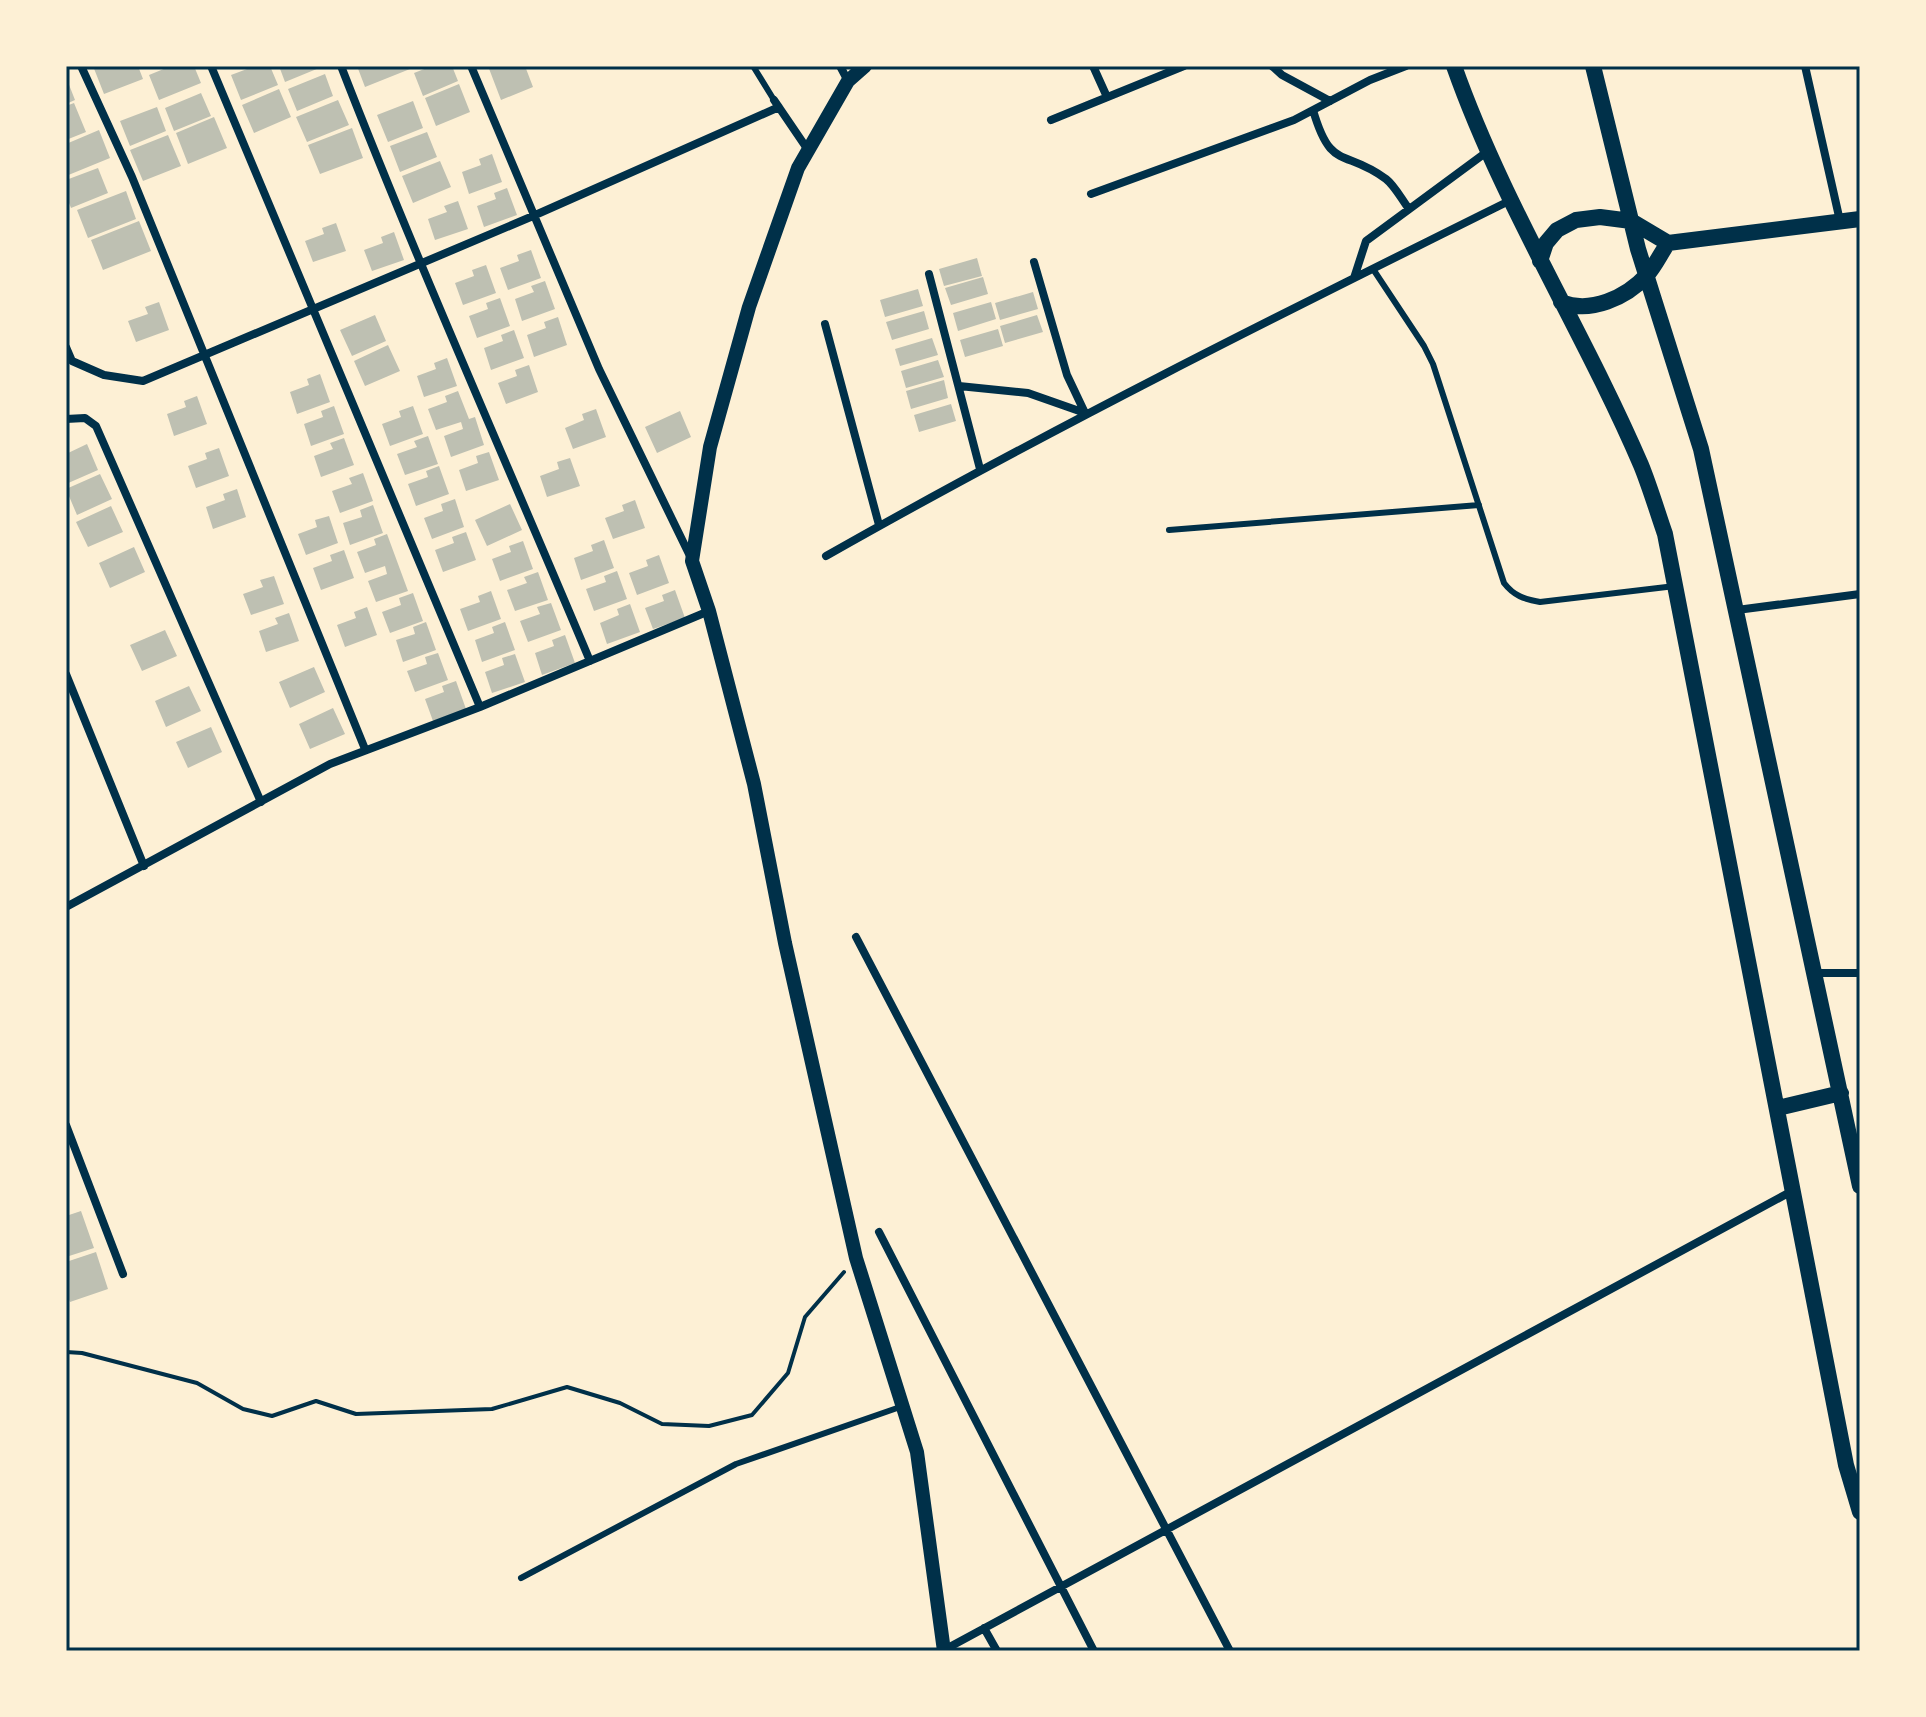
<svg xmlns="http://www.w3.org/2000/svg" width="1926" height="1717" font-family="'Archivo Narrow',sans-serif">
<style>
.building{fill:#bec0b2}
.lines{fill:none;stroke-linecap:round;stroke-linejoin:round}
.path{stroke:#003049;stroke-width:4}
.service{stroke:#003049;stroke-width:6}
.minor{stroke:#003049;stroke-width:8}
.tertiary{stroke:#003049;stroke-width:14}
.secondary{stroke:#003049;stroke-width:16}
.neatline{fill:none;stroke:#003049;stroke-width:3}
</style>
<rect width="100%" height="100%" fill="#fdf0d5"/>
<!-- building -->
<path class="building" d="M93 66H138L143 79 104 94Z
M171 66H194L201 83 159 100 149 75Z
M255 66H270L278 85 241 100 231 75Z
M279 66H324L285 82Z
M357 66H409L410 69 365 87Z
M432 66H452L458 81 423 96 414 73Z
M488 66H525L533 87 501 100Z
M325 74 333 96 297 111 288 89Z
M66 77 75 100 66 104Z
M459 84 470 112 436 126 425 98Z
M279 89 291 117 254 133 242 105Z
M201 93 211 116 174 131 165 108Z
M338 100 349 125 307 142 296 117Z
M413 101 423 128 388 142 377 115Z
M74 103 86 132 66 140V106Z
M157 107 166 131 130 146 120 121Z
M214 117 227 148 188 164 176 133Z
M352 128 363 158 320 174 308 145Z
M99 130 110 158 66 176V144Z
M427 132 437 157 400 172 390 146Z
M168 135 181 166 143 181 130 150Z
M492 154 502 182 469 194 462 172 481 165 479 159Z
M440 161 451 187 413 203 402 176Z
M98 168 108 193 71 208 66 195V180Z
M507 188 517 215 484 227 477 206 496 199 494 193Z
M126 191 136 219 88 238 77 210Z
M458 201 468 229 435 240 428 219 447 212 444 206Z
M139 221 151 251 103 270 91 240Z
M336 223 346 251 313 262 305 241 324 234 322 228Z
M394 232 404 260 372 271 364 250 383 243 381 237Z
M531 250 541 278 508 290 500 268 519 261 517 255Z
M977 258 982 276 944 286 939 269Z
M486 265 496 293 463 305 455 283 474 276 472 270Z
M983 277 988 294 951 305 945 288Z
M545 281 555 309 522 321 515 299 534 292 531 286Z
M918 289 923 306 885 317 880 300Z
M1033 292 1038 309 1000 320 995 303Z
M500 298 510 326 477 338 469 316 488 309 486 303Z
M159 302 169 330 136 342 128 321 148 314 145 307Z
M991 302 996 319 958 331 953 313Z
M924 311 929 329 892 340 886 322Z
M375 315 386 341 352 356 340 330Z
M1037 315 1043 332 1005 343 1000 326Z
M558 317 567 345 534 357 527 335 546 328 544 322Z
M998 329 1003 346 965 357 960 340Z
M514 330 524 358 491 370 484 348 503 341 501 335Z
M932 338 938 355 900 366 895 349Z
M388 345 400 371 365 386 354 361Z
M447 358 457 386 424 397 417 376 436 369 434 363Z
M938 360 944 377 906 388 901 371Z
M529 365 538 392 506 404 498 383 517 376 515 370Z
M320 374 330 402 297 414 290 392 309 385 307 379Z
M944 380 948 398 911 409 906 391Z
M458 391 469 419 475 417 484 445 451 457 444 436 463 429 461 422 436 430 428 409 447 402 445 396Z
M197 396 207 424 174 436 167 414 186 407 184 401Z
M951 404 956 421 919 432 914 415Z
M334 406 344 434 311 446 304 424 323 417 321 411Z
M413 406 423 434 390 446 382 424 401 417 399 411Z
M596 409 606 437 573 449 565 428 584 420 582 414Z
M680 411 691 437 657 453 645 427Z
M428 436 438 464 405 475 397 454 417 447 414 441Z
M344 438 354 465 321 477 314 456 333 449 330 443Z
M87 444 98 470 66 484V454Z
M219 448 229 476 196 488 188 466 207 459 205 453Z
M489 452 499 480 466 491 459 470 478 463 476 456Z
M570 458 580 486 547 497 540 476 559 469 557 462Z
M439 466 449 494 416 506 408 484 428 477 426 471Z
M363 473 373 501 340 513 332 491 352 484 349 478Z
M100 474 112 499 77 515 66 489Z
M237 489 246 517 213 529 206 507 225 500 223 494Z
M455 499 464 527 432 539 424 518 443 511 441 504Z
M635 500 645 528 613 539 605 518 624 511 622 505Z
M510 504 522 530 487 546 475 520Z
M373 505 383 533 350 545 343 523 362 517 360 510Z
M111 506 123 532 88 547 76 522Z
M329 516 338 543 306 555 298 534 317 527 315 520Z
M466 532 476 560 443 572 435 550 454 543 452 537Z
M387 534 408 591 376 602 368 581 387 574 385 566 365 573 357 552 376 545 374 539Z
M604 540 614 568 581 580 574 558 593 551 591 545Z
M523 541 533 569 500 581 492 559 511 552 509 546Z
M134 547 145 572 110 588 99 563Z
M344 550 354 578 321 590 313 568 332 561 330 555Z
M659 555 669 583 637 595 629 573 648 566 646 560Z
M617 571 627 599 594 611 586 589 606 582 604 576Z
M538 572 548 600 515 611 507 590 527 583 524 577Z
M274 576 284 604 251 615 243 594 263 587 260 580Z
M675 590 685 618 653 629 645 608 664 601 662 595Z
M491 591 501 619 468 631 460 609 480 602 478 596Z
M413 593 423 621 390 633 382 612 401 605 399 598Z
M551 603 561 630 528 642 520 621 540 614 537 607Z
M630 604 640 632 607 644 600 623 619 615 617 609Z
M367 607 377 635 345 647 337 625 356 618 354 612Z
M289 613 299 641 266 652 259 631 278 624 275 618Z
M426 622 436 650 403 662 396 640 415 634 413 627Z
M505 622 515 650 482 662 475 640 494 633 492 627Z
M165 630 177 656 142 671 130 645Z
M565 635 575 663 542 675 535 653 554 646 552 640Z
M438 653 448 680 415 692 407 671 427 664 425 657Z
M515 654 525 682 492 693 485 672 504 665 502 658Z
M314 667 325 692 290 708 279 682Z
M456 681 466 709 433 721 425 699 444 692 442 686Z
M189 686 201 711 166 727 155 701Z
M333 708 345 734 310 749 299 724Z
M211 727 222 752 188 768 176 742Z
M81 1211 94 1248 66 1257V1216Z
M96 1252 108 1289 70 1302 66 1292V1262Z"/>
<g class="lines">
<!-- path -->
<path class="path" d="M66 1352 82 1353 197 1383 243 1409 272 1416 316 1401 356 1414 492 1409 567 1387 620 1403 662 1424 709 1426 752 1415 788 1373 805 1317 844 1272"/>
<!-- service -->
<path class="service" d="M753 66 774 100
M1373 269 1424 346 1433 364 1504 583C1514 596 1524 599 1540 602L1675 586
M1169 530 1479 505
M521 1578 736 1464 903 1406"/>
<!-- minor -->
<path class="minor" d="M81 66 132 177 365 749
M211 66 480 707
M341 66C419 267 507 463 590 661
M471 66 599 369 690 556
M840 66 848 81
M1093 66 1107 97
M1272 66 1282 75 1330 101
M1805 66 1840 221
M774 100 808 150
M1313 110C1331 172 1344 148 1386 179 1395 186 1402 200 1409 209
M1051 120 1184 66
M1091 194 1294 120 1370 80 1406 66
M1034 262 1067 375 1085 413
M929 274 980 469
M1354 278 1366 241 1488 151
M825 324 879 525
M66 347 72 361 104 375 143 381 533 216 779 107
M959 386 1028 393 1085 413
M66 419 85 418 96 426 261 802
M826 556C1050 429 1279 315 1509 201
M1737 610 1860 594
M66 674 144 866
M66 907 330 764 480 707 709 611
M856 937 1230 1651
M1815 973H1860
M66 1125 123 1274
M879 1232 1094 1651
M984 1628 997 1651
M944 1650 1794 1190"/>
<!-- tertiary -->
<path class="tertiary" d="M865 66 848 81 798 168 749 307 710 447 692 561 709 611 754 784 785 943 856 1258 917 1452 944 1651"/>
<!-- secondary -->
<path class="secondary" d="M1454 66C1503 205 1583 330 1641 465 1650 487 1657 511 1665 534L1846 1465 1860 1512
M1593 66 1638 249 1701 449 1860 1186
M1540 261 1546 243 1557 230 1576 220 1600 217 1631 221 1668 243 1860 219
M1561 302C1590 314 1626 298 1647 275 1655 266 1661 253 1668 243
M1778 1108 1841 1093"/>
</g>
<!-- border -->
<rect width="1926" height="1717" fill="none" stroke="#fdf0d5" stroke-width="136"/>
<rect x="68" y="68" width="1790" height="1581" class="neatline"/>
</svg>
